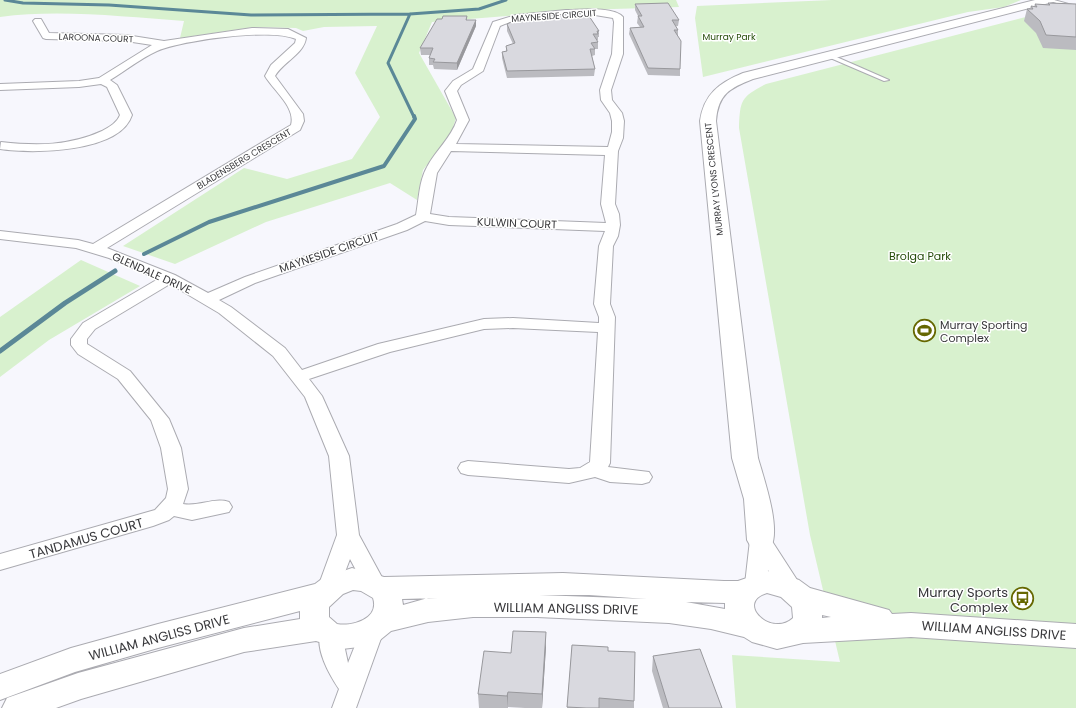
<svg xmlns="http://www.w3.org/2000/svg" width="1076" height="708" font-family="Poppins,sans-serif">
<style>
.green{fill:#d8f1ce}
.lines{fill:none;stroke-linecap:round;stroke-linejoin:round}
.stream-far2{stroke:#5b8897;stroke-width:3}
.stream-far1{stroke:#5b8897;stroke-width:4}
.stream{stroke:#5b8897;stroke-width:5}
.lane-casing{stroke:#ababb1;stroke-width:2}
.street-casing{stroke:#ababb1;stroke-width:2}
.secondary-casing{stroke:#ababb1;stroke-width:2}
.lane{fill:#fff;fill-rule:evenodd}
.street{fill:#fff;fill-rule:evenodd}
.secondary{fill:#fff;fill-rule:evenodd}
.wall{fill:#bbbbc0}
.shaded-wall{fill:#98989c}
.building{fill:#d9d9df;stroke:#98989c}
.labels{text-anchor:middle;stroke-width:3;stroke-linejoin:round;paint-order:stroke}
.far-street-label{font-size:9px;fill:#38383b;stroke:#fff}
.far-park-label{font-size:9px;fill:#244b08;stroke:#fff}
.street-label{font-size:11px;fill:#38383b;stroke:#fff}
.park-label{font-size:11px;fill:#244b08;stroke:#fff}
.poi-label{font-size:11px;fill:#38383b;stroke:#fff;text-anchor:start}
.near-street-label{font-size:13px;fill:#38383b;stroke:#fff}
.near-poi-label{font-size:13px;fill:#38383b;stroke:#fff;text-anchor:end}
</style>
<rect width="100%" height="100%" fill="#f7f7fd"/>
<!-- green -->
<path class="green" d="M0 0H676L679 7 581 10 432 22 419 53 456 118 451 134 423 170 417 200 390 183 266 222 175 264 123 246 244 168 287 179 352 159 380 117 355 73 377 26 324 27 303 31 296 28 254 27 180 38 184 21C124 17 60 9 0 17Z
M832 0H1021L1004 7 968 12 703 77 695 18 697 6Z
M1076 4V708H736L732 655 840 662 810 535 739 128C740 100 741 97 766 84Z
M81 260 140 286 49 340 0 377V317Z"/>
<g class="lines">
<!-- stream-far2 -->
<path class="stream-far2" d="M5 0 23 3 109 5 251 15 410 14 479 9 506 0
M410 14 388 63 414 117"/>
<!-- stream-far1 -->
<path class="stream-far1" d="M144 254 209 222 384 166 415 119 414 116"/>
<!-- stream -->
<path class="stream" d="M0 351 65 303 115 271"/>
<defs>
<path id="lane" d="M1047 0H1054L1076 6V9Z
M828 55H832L889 80 884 81 828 57Z"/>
<path id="street" d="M566 10C580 10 613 6 623 17V54L611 90 612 100 622 113 624 121 623 138 618 151 615 204 619 214 620 225 618 236 613 246 610 304 615 317 610 463 608 467 649 472 652 477 649 482 642 484 610 482 595 477 569 483 468 475 461 473 458 468 461 463 468 461 569 469 580 468 590 462 598 332 513 328 484 329 390 352 309 379 322 396 349 456 359 535 385 583 382 589 374 591 366 589 350 559 337 593 329 596 321 593 318 587 337 535 329 456 305 397 273 356 219 313 170 284 95 329 87 339V344L130 371 169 419 181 448 188 489 183 504C199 507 214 497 229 502L232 507 229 512 192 520 174 516 169 520 153 526 0 570V554L155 510 166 498 168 489 161 448 151 420 118 379 78 354 71 345V339L83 323 158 279 109 258 76 248 0 239V231L78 240 93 244 291 125C296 107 273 90 265 76L271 65 295 43 296 39C272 28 182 40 157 51 141 58 125 71 110 80L117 85 132 115C120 153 32 154 0 149L1 142C37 146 69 146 102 131 109 127 117 123 120 115L107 87 101 84 79 87 0 90V84L79 81 99 78 152 45 126 41 46 39 43 38 33 21 35 19H41L49 33 126 35 164 41 252 28 288 29 306 38C304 54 283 62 275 76L303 114 304 121 300 130 107 248 175 275 208 293 245 277 397 224 416 215C419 199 419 181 427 167 436 150 451 138 457 120L445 91 453 81 473 69 493 22 516 15ZM595 15 613 18 614 22 612 54 600 90 601 100 610 113 612 121V132L608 147 456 144 469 120 457 91 461 85 483 71 500 26C526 14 567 15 595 15ZM451 151 605 155 601 204 606 223 449 217 430 214 437 173ZM425 221 449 225 605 231 599 246 594 304 599 317V323L513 318 484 319 378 344 302 370 285 348 231 307 219 300 255 283 407 230Z
M761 532 768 535 799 583 802 589 799 595 791 598 783 595 768 570 767 584 764 590 756 592 748 590 745 584 750 540 754 535Z
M372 621 380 623 384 630 356 708H332L339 689C329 674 313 646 322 628L330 626 338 628 342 635 348 663 364 623Z"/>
<path id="secondary" d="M1035 0H1055L1053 2 753 79C730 88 718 94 716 121L758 458C764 479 781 528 771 547L761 550 751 547 747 540 744 499 732 458 700 121C704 94 719 83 743 73Z
M352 568 384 577 563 573 724 581H738L767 571 774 572 799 580 810 588 889 610 892 614 911 613 1076 624V648L911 637 803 643 777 649 752 642 744 637 711 629 669 623 537 617H473L428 622 391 631 380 640 359 647 342 649 316 641 244 652 81 699 56 708H2L7 698 78 673 244 628 300 619V611L158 648 75 672 0 700V674L71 648 158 624 315 584 323 578ZM353 590 361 591 373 598C380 619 352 627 337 624L329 617V607L343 594ZM767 593 781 597 792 607 793 618C772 638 734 603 767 593ZM539 595H589L647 599ZM428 598 403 605 402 599 438 598ZM686 602 725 603V609ZM822 615 831 617 822 618Z"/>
</defs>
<!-- lane casing -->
<use href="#lane" class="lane-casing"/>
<!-- street casing -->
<use href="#street" class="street-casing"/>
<!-- secondary casing -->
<use href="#secondary" class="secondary-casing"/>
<!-- lane -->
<use href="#lane" class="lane"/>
<!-- street -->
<use href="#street" class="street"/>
<!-- secondary -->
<use href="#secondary" class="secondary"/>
</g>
<!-- wall -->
<path class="wall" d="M1048 3 1076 4V50L1043 48 1036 33 1024 21 1027 9H1030L1031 6 1034 7 1035 4 1048 5Z
M635 4 679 20 678 26H676L678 30V36L680 69V76L648 75 629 34 630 28 640 27 637 23 638 16 635 10Z
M467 16V20H476V26L457 70 434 69 433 65H429V58L430 55H421L420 48 442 19Z
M507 24 599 31V37H598V40H597L598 42V49H595V55L592 56 595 69 594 76 507 78 502 58V52L506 51V46L513 44 507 31Z
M572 645 608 651 634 701V708H567Z
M546 647 542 708H525L508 707V708H479L478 694Z
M653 656 722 708H663L652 671Z"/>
<!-- shaded-wall -->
<path class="shaded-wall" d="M476 20V26L457 70V63Z
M546 632V647L542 708V694Z
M508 692V708L507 696Z"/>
<!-- building -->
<path class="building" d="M668 3 679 20H672L678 30H674L681 41 680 69 648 68 630 28 644 27 638 16H642L635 4Z
M1048 3 1076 4V37L1046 35 1040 21 1027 9H1033L1031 6 1037 7 1035 4 1050 5Z
M587 13 599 31H597L598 34H593L598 42 591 43 595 49H590L595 69 507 71 502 52 507 51 506 46 515 43 507 24 522 17Z
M443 16H467L466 20H476L457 63 433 62 435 59 429 58 433 48H420L437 19H442Z
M513 631 546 632 542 694 508 692 507 696 478 694 484 651 511 653Z
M572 645 608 647V651L635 652 634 701 599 698V708H586L567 707Z
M700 649 722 708H669L653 656Z"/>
<!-- icons -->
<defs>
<symbol id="stadium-ring" viewBox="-11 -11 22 22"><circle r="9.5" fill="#fff" stroke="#666701" stroke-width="1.5"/><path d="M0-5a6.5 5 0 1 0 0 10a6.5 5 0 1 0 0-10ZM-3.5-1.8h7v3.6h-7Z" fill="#666701"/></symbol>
<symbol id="bus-ring" viewBox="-11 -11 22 22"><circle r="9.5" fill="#fff" stroke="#666701" stroke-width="1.5"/><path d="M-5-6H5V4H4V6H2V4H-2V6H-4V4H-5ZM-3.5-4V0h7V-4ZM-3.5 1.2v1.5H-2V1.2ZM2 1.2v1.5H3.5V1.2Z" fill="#666701"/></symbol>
</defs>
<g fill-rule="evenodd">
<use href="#stadium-ring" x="912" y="318" width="25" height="25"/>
<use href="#bus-ring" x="1010" y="586" width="25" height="25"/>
</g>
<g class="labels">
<!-- far-street labels -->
<g class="far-street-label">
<text transform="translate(554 16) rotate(-4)" y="3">MAYNESIDE CIRCUIT</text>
<text transform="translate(96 38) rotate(2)" y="3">LAROONA COURT</text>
<text transform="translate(244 159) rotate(-31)" y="3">BLADENSBERG CRESCENT</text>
<text transform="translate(714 179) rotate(-96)" y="3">MURRAY LYONS CRESCENT</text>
</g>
<!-- far-park labels -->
<g class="far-park-label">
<text x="729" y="40">Murray Park</text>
</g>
<!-- street labels -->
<g class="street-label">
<text transform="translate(517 223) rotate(2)" y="4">KULWIN COURT</text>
<text transform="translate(329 252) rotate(-19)" y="4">MAYNESIDE CIRCUIT</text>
<text transform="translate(152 273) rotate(24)" y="4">GLENDALE DRIVE</text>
</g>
<!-- park labels -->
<g class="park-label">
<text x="920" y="260">Brolga Park</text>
</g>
<!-- poi labels -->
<g class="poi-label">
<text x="940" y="329">Murray Sporting<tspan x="940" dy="13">Complex</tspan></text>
</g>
<!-- near-street labels -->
<g class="near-street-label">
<text transform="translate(86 538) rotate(-16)" y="5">TANDAMUS COURT</text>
<text transform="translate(566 608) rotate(1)" y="5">WILLIAM ANGLISS DRIVE</text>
<text transform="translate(994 630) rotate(4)" y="5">WILLIAM ANGLISS DRIVE</text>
<text transform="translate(159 637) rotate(-15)" y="5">WILLIAM ANGLISS DRIVE</text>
</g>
<!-- near-poi labels -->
<g class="near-poi-label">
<text x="1008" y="597">Murray Sports<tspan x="1008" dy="15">Complex</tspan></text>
</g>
</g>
</svg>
